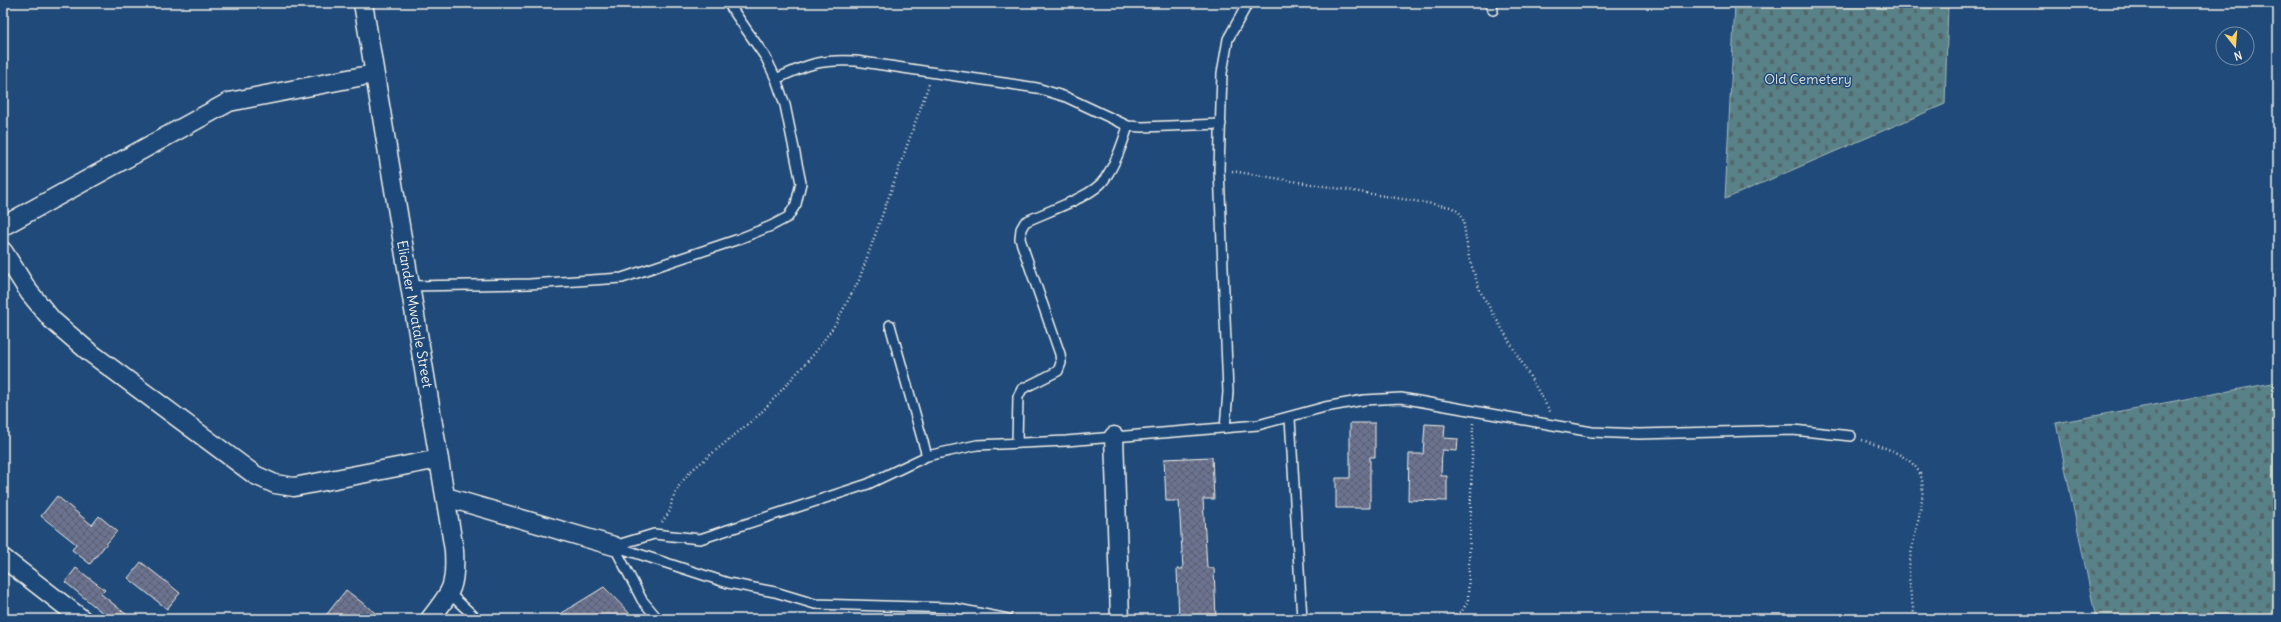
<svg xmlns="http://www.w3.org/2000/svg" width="2281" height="622" font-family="Delius,sans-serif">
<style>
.cemetery{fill:url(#cemetery-stones);stroke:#a6b9b8}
.building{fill:url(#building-cross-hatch);stroke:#f4f1e8}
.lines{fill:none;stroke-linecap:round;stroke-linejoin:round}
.lane-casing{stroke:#f4f1e8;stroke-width:12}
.street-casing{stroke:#f4f1e8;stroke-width:21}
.path{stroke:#f4f1e8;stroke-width:2.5;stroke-dasharray:1 3;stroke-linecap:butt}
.lane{stroke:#1f4a7a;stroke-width:9}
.street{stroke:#1f4a7a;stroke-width:18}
.labels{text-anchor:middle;stroke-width:3;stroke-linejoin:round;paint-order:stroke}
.park-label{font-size:14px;fill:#dde0da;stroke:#1f4a7a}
.street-label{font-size:14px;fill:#f4f1e8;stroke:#1f4a7a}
</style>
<defs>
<pattern id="cemetery-stones" width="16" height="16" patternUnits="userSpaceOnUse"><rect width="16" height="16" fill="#598188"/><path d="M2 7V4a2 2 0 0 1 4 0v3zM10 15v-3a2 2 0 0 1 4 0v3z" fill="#52676a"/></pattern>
<pattern id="building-cross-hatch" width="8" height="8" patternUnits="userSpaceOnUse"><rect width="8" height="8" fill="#6c7391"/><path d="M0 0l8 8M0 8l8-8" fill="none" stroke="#5a5e6c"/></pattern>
</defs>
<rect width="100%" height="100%" fill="#1f4a7a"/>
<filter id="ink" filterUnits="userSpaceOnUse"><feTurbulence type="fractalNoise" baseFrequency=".025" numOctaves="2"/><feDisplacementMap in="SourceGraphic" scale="8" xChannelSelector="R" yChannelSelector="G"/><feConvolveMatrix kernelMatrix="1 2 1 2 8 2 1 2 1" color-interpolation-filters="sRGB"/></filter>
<g filter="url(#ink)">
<!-- cemetery -->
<path class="cemetery" d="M1735 3H1948L1945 104 1725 199Z
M2278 382V619H2096L2056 423Z"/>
<!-- building -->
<path class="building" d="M1350 423H1375V457H1370V508H1336V478H1350Z
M1425 424 1445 425 1444 438 1458 439 1457 451 1442 450 1441 476H1447V501L1408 500 1409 454H1423Z
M1212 457 1214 499H1203L1207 568H1214L1216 619H1179L1177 569H1183L1179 501H1166L1164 459Z
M57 496 92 525 99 516 117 531 90 564 72 550 76 544 41 516Z
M141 562 180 593 167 609 128 578Z
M76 568 105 590 101 594 132 619H99L104 614 65 582Z
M604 587 635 619H552Z
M346 590 383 619H323Z"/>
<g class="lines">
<defs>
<path id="lane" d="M1491 3 1493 10
M776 79C808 64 821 59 856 61L1037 88 1066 97 1128 126 1142 127 1221 124
M410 286 530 284 622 278 736 240 771 226 788 217 796 204 801 183 785 105 776 79 766 58 728 3
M890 325 927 456
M1290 418 1302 619
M1225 428 1228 392 1219 169 1222 73 1228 39 1248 3
M1017 443 1018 397 1022 389 1058 371 1061 363 1060 354 1020 239 1021 229 1025 222C1045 212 1092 197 1104 180 1116 163 1122 145 1128 126
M614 546 654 534 700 539 868 484 927 456 977 445 1066 441 1258 425 1325 407 1364 400 1401 398 1592 432 1639 434 1793 430 1851 436
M614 546 728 583 775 592 815 604 953 608 1008 619
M614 546 642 600 658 619
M450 594 477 619"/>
<path id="street" d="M363 3 454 550C456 587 452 591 430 619
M3 226 229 102 374 74
M3 251 29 292 52 320 88 351 255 475 275 484 294 487 439 459
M1114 436 1120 619
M446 497 614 546
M3 558 82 619"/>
</defs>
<!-- lane casing -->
<use href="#lane" class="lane-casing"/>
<!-- street casing -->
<use href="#street" class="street-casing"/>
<!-- path -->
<path class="path" d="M1232 171 1451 207 1459 212 1463 219 1469 258 1480 291 1551 413
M1862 440C1880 446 1913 455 1921 476 1928 498 1910 544 1909 570 1909 586 1912 603 1915 619
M662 522 670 511 672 500 680 484 692 470 760 414 814 354 836 323 859 280 929 84
M1404 619 1453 616 1462 611 1468 601 1473 422"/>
<!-- lane -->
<use href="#lane" class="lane"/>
<!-- street -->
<use href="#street" class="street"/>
</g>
</g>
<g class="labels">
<!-- park labels -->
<g class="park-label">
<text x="1808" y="84">Old Cemetery</text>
</g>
<!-- street labels -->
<g class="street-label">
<text transform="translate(415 314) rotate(80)" y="5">Eliander Mwatale Street</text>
</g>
</g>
<!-- margin -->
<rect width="2281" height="622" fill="none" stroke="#1f4a7a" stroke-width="16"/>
<rect x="8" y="8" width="2265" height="606" fill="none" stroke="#f4f1e8" stroke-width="1.5" filter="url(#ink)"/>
<!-- north arrow -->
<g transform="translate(2235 46) rotate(163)"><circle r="19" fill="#1f4a7a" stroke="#748da6"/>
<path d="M0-3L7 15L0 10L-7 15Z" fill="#ffd166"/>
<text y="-6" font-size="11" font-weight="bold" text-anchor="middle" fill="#f4f1e8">N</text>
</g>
</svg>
